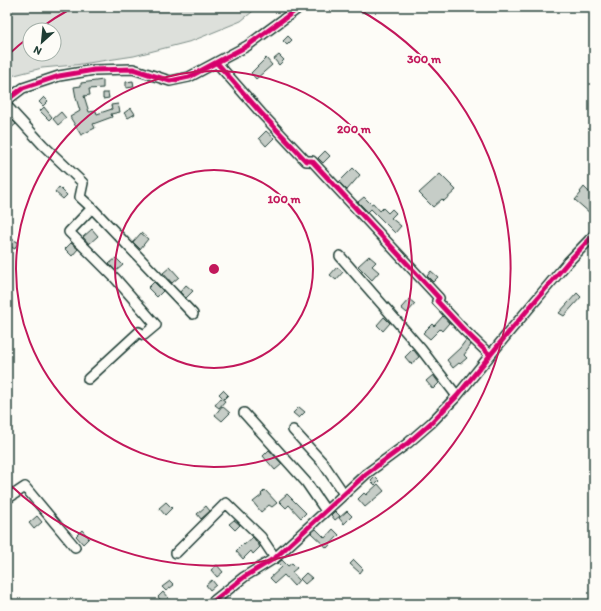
<svg xmlns="http://www.w3.org/2000/svg" width="601" height="611" font-family="Itim,sans-serif">
<style>
.green{fill:#dde0db;stroke:#7e8e88;fill-rule:evenodd}
.building{fill:#c6cdc7;stroke:#1f3d34}
.lines{fill:none;stroke-linecap:round;stroke-linejoin:round}
.minor-casing{stroke:#1f3d34;stroke-width:12}
.minor{stroke:#fdfcf7;stroke-width:9}
.cycleway-casing{stroke:#fdfcf7;stroke-width:8}
.cycleway{stroke:#d6006c;stroke-width:5}
.ring{fill:none;stroke:#c2185b;stroke-width:2}
.centre{fill:#c2185b;stroke:#fdfcf7;stroke-width:2}
.ring-label{font-size:12px;text-anchor:middle;font-weight:bold;fill:#c2185b;stroke:#fdfcf7;stroke-width:4;stroke-linejoin:round;paint-order:stroke}
</style>
<rect width="100%" height="100%" fill="#fdfcf7"/>
<filter id="ink" filterUnits="userSpaceOnUse"><feTurbulence type="fractalNoise" baseFrequency=".025" numOctaves="2"/><feDisplacementMap in="SourceGraphic" scale="8" xChannelSelector="R" yChannelSelector="G"/><feConvolveMatrix kernelMatrix="1 2 1 2 8 2 1 2 1" color-interpolation-filters="sRGB"/></filter>
<g filter="url(#ink)">
<!-- green -->
<path class="green" d="M7 7H258L241 21 192 41 134 56 75 65 42 68 7 77ZM30 30H54V54H30Z"/>
<!-- building -->
<path class="building" d="M288 36 292 40 287 45 283 41Z
M279 55 284 60 279 65 274 59Z
M266 58 272 65 256 79 251 73Z
M103 80V88L89 89 90 95 84 96 89 112 96 111 97 114 112 109 111 105 118 104 120 112 111 114 112 117 93 124 95 128 81 135 70 117 80 111 76 98 74 87 81 86V83Z
M133 81 134 87 126 88V82Z
M103 93H108L109 98 103 99Z
M44 97 48 101 43 106 39 102Z
M44 107 52 117 49 120 40 111Z
M131 108 135 114 128 118 124 113Z
M61 112 66 118 58 125 53 119Z
M7 115 16 124 10 129 7 125Z
M266 131 274 138 266 146 259 138Z
M325 151 330 156 323 163 318 158Z
M353 168 360 175 347 190 339 182Z
M440 174 456 190 444 201 442 199 433 207 419 193Z
M59 187 67 195 63 199 55 192Z
M584 187 594 197V202L590 206 594 210 591 214 575 200 581 193 580 192Z
M364 197 371 204 373 203 380 211 383 208 388 213 392 209 396 213 391 218 401 226 395 233 371 209 368 212 358 202Z
M92 229 98 236 89 244 83 237Z
M141 233 148 239 140 249 133 242Z
M7 237 18 242 15 249 7 245Z
M71 243 78 249 72 256 65 249Z
M369 256 376 262 372 266 379 272 372 280 358 266Z
M116 258 123 265 116 271 109 264Z
M170 267 179 277 172 283 163 273Z
M337 267 343 272 336 280 330 275Z
M431 271 438 277 433 282 427 276Z
M154 282 163 291 157 297 148 288Z
M186 285 193 291 186 298 180 292Z
M577 293 581 297 564 316 559 313Z
M409 299 415 304 407 313 401 308Z
M443 316 449 323 442 331 440 329 430 339 423 333 432 324 434 326Z
M384 317 390 323 383 331 377 325Z
M466 340 471 345 464 355 467 358 460 364 459 363 453 368 447 360 460 348Z
M413 349 419 357 411 364 405 357Z
M433 375 439 383 433 389 426 381Z
M223 390 228 395 224 399 219 394Z
M221 398 225 401 219 408 215 405Z
M222 406 230 413 222 421 215 415Z
M299 407 305 412 299 418 293 413Z
M269 450 282 464 275 470 263 456Z
M375 477 379 481 375 485 371 481Z
M378 484 384 491 365 507 358 499 364 493 366 495Z
M265 490 277 503 272 507 269 505 261 512 253 502 262 495 261 494Z
M287 494 306 513 301 518 289 505 286 508 279 501Z
M166 502 172 508 165 515 159 508Z
M206 506 210 511 201 519 197 514Z
M335 511 340 516 335 520 331 515Z
M347 511 352 516 344 524 339 518Z
M37 516 42 522 34 529 29 523Z
M234 520 240 525 235 530 229 524Z
M316 529 325 538 333 529 339 535 327 548 311 533Z
M82 530 89 538 83 544 76 536Z
M253 537 260 547 253 554 251 551 243 559 236 551 243 544 244 545Z
M282 560 288 566 292 563 297 568 292 572 299 580 294 586 284 575 275 583 270 578 282 567 278 563Z
M354 560 363 569 360 573 350 564Z
M217 565 223 572 217 577 211 570Z
M306 573 312 578 305 584 300 579Z
M212 580 216 585 210 590 206 585Z
M170 581 174 585 166 591 162 587Z
M163 592 173 604H164L158 597Z"/>
<g class="lines">
<defs>
<path id="minor" d="M217 63 261 113 306 161H312L439 298 437 301 464 330 490 355
M7 100 23 88 59 76 94 70 133 69 170 81 189 77 247 46 300 7
M7 106 43 145 83 183 80 197 92 208 193 314
M340 256 421 349 457 396
M88 379 139 332 144 335 156 325 115 278 69 232 92 208
M244 413 306 482 326 511
M293 430 323 463 344 494
M7 499 25 487 75 547
M176 553 226 503 261 537 275 558
M210 604 244 577 275 558 366 474 408 443 431 423 457 396 509 332 568 262 594 235"/>
</defs>
<!-- minor casing -->
<use href="#minor" class="minor-casing"/>
<!-- minor -->
<use href="#minor" class="minor"/>
<defs>
<path id="cycleway" d="M217 63 261 113 306 161H312L439 298 437 301 464 330 490 355
M7 100 23 88 59 76 94 70 133 69 170 81 189 77 247 46 300 7
M210 604 244 577 275 558 366 474 408 443 431 423 457 396 509 332 568 262 594 235"/>
</defs>
<!-- cycleway casing -->
<use href="#cycleway" class="cycleway-casing"/>
<!-- cycleway -->
<use href="#cycleway" class="cycleway"/>
</g>
</g>
<!-- distance rings -->
<g class="ring">
<circle cx="214" cy="269" r="99"/>
<circle cx="214" cy="269" r="198"/>
<path d="M8 55A297 297 0 0 1 29 37M39 29A297 297 0 0 1 72 8M356 8A297 297 0 1 1 8 483"/>
</g>
<circle cx="214" cy="269" r="6" class="centre"/>
<g class="ring-label">
<text x="424" y="63">300 m</text>
<text x="354" y="133">200 m</text>
<text x="284" y="203">100 m</text>
</g>
<!-- margin -->
<rect width="601" height="611" fill="none" stroke="#fdfcf7" stroke-width="24"/>
<rect x="12" y="12" width="577" height="587" fill="none" stroke="#1f3d34" stroke-width="1.5" filter="url(#ink)"/>
<!-- north arrow -->
<g transform="translate(42 42) rotate(207)"><circle r="19" fill="#fdfcf7" stroke="#a4b0a9"/>
<path d="M0-3L7 15L0 10L-7 15Z" fill="#1f3d34"/>
<text y="-6" font-size="11" font-weight="bold" text-anchor="middle" fill="#1f3d34">N</text>
</g>
</svg>
